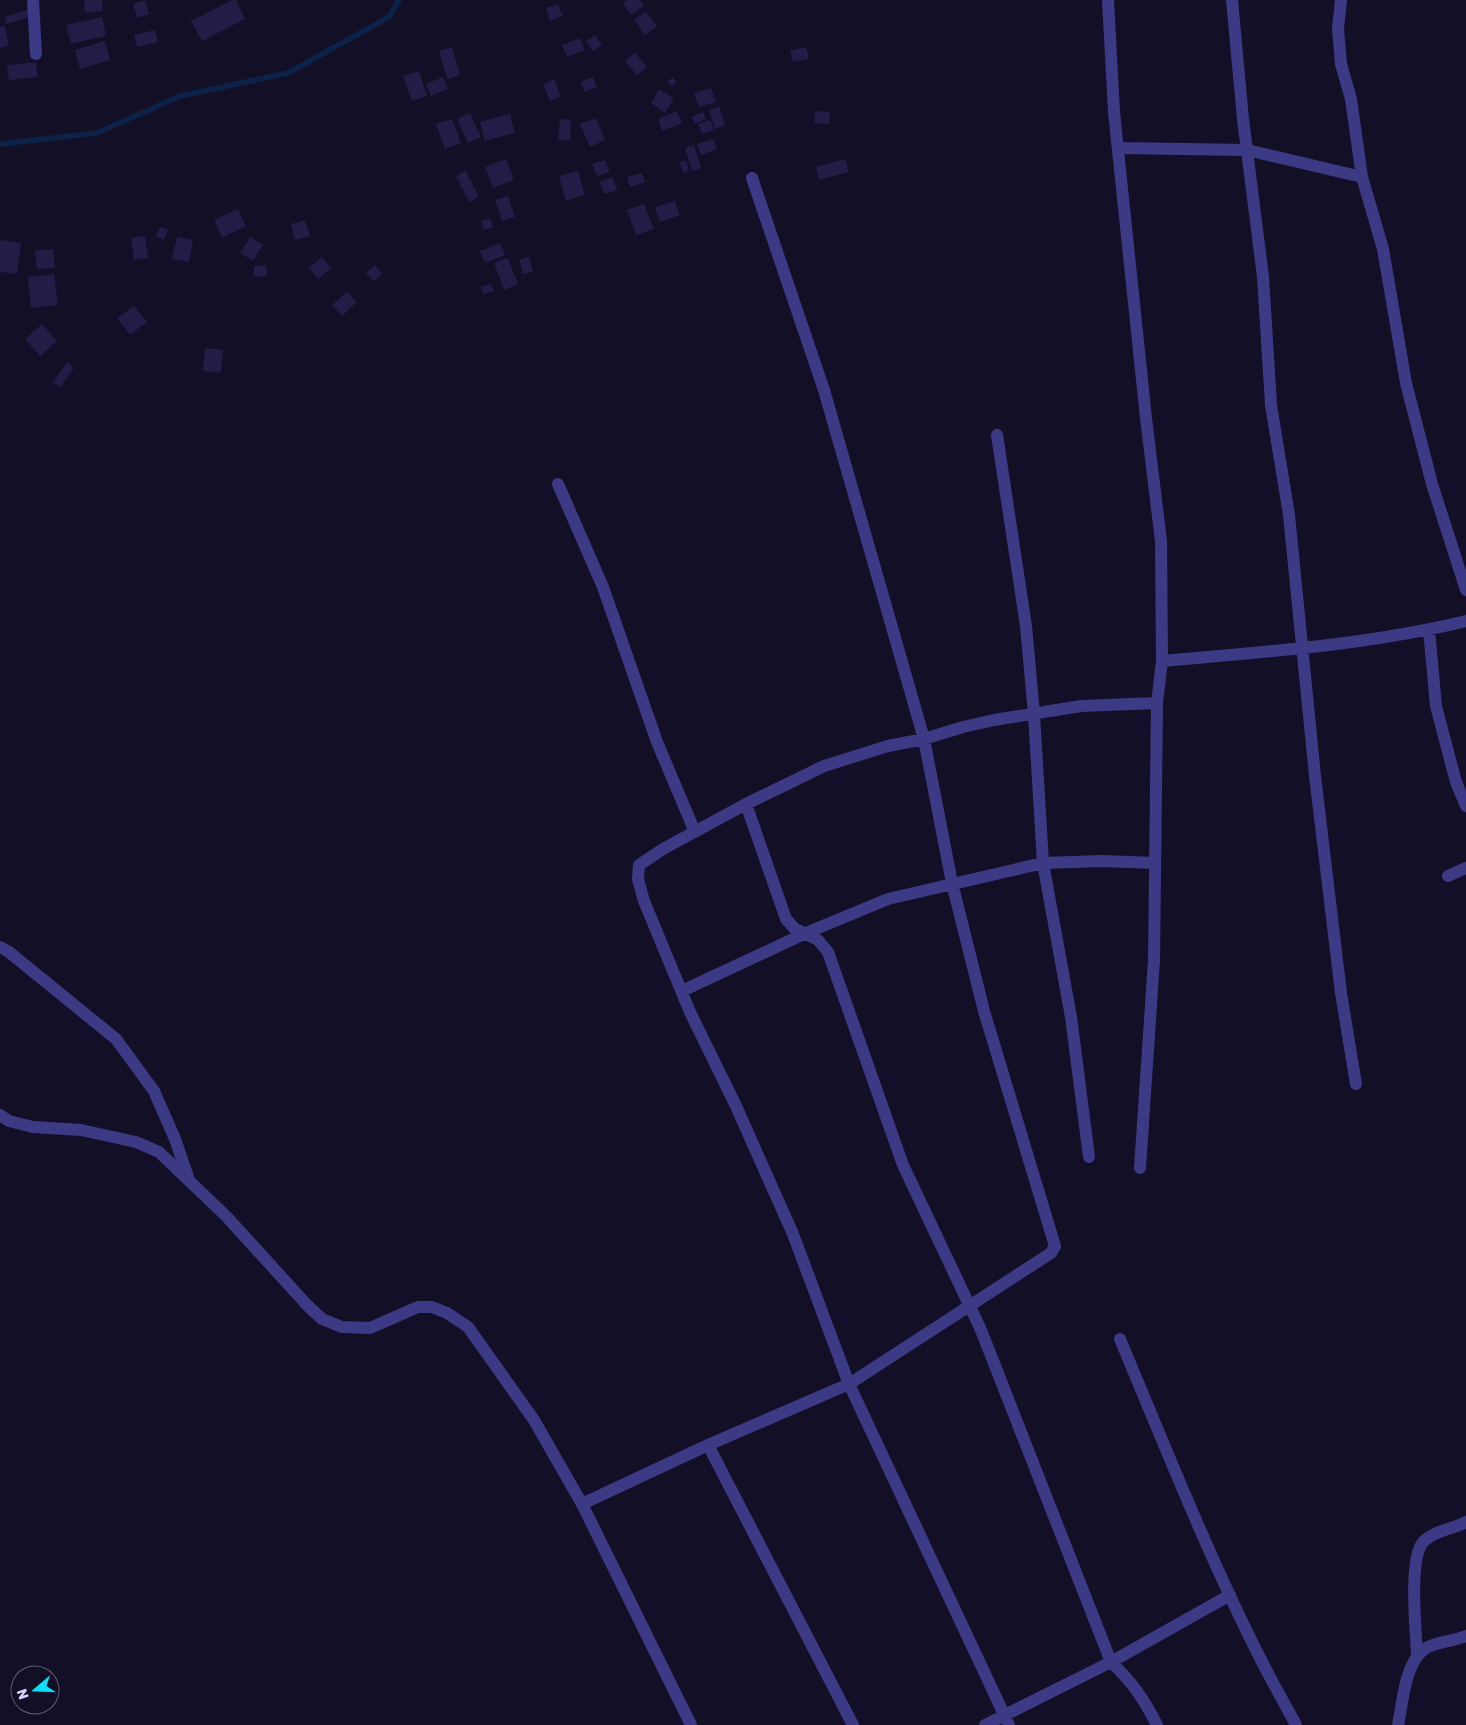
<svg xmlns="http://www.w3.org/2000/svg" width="1466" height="1725" font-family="Rubik,sans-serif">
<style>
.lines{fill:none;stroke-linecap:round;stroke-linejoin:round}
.stream{stroke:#0c2248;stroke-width:5.5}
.building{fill:#241b47}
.street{stroke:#3d3a85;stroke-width:12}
</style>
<rect width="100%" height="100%" fill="#130f26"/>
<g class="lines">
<!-- stream -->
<path class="stream" d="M0 144 97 133 180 96 288 73 389 17 399 0"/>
</g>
<!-- building -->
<path class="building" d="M84 0H102L103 11 85 13Z
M145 0 149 14 137 18 133 4Z
M232 0H236L245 19 202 41 191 21Z
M627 0H640L644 6 631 15 623 4Z
M558 4 563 16 550 21 546 8Z
M30 9 32 16 7 24 5 17Z
M646 11 657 26 645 35 634 20Z
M102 17 106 36 71 44 66 25Z
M5 26 9 46 0 48V27Z
M155 30 158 42 137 47 134 35Z
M595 35 602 45 593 51 586 41Z
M580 38 585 50 567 57 562 45Z
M105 41 110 60 80 69 75 50Z
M452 47 460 75 447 79 439 51Z
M806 47 809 59 793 62 790 51Z
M635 53 647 67 637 75 625 61Z
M36 62 38 77 9 80 7 65Z
M419 71 427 96 412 101 403 76Z
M443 77 448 89 431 96 426 84Z
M593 77 597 87 585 92 581 82Z
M673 77 677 82 672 87 668 81Z
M554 79 561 96 550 101 543 84Z
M711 88 716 102 699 107 694 93Z
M659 89 674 98 665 113 651 103Z
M719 106 725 125 715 129 709 110Z
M677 111 682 123 662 131 658 119Z
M815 111 830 112 829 124 814 123Z
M703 112 706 119 695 124 692 117Z
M470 113 481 137 468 143 457 119Z
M510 114 515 133 485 141 480 122Z
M596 118 605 140 590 147 580 124Z
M452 119 461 143 445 149 436 124Z
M560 119 571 120 570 141 558 140Z
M710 120 714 130 702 134 698 124Z
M713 139 717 149 701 155 697 144Z
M694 145 701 168 692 171 685 148Z
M506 159 514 180 493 188 485 167Z
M845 159 849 172 819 180 816 167Z
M605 160 610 172 597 176 592 164Z
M686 160 689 171 683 173 679 162Z
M466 171 479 197 469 202 456 176Z
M578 171 585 195 566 201 559 176Z
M642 173 645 182 630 187 627 177Z
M612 177 617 190 604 194 600 182Z
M508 196 515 217 502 221 495 200Z
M675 201 680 215 660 222 655 207Z
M644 204 654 229 636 235 627 210Z
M238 209 246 226 222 238 214 220Z
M490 218 493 227 484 230 481 221Z
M305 220 310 236 295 240 291 224Z
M160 227 168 230 164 240 156 236Z
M145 236 148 258 134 260 131 238Z
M177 237 193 240 189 262 172 259Z
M250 237 263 245 253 261 240 253Z
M0 240 21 243 17 274 0 272Z
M500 243 505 255 485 263 480 251Z
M53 249 55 268 37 269 35 250Z
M322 257 331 268 318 279 309 268Z
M529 257 533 272 523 274 519 260Z
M508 258 518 284 504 290 494 263Z
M266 265 267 276 254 277V266Z
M375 265 382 274 374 281 366 273Z
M54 274 58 305 31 308 28 277Z
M491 284 494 291 483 294 481 287Z
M347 292 357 302 342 316 332 305Z
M134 306 147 322 130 335 117 318Z
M42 324 57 341 40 356 25 339Z
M205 348 223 350 221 373 203 371Z
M67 362 74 368 60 387 53 382Z"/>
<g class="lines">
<!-- street -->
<path class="street" d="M33 0 36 54
M1108 0 1114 112 1146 418 1161 541 1162 661 1157 703 1154 960 1140 1168
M1232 0 1243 119 1263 277 1271 405 1289 515 1315 776 1341 993 1356 1084
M1341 0 1338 29 1341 64 1351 99 1362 177 1383 249 1406 383 1432 484 1466 590
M1118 148 1247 150 1362 177
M997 435 1026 626 1034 714 1043 863 1071 1017 1089 1157
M558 484 603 587 657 742 695 832
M1429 630 1436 706 1456 782 1466 806
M1162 661C1264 652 1366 645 1466 621
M746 804 786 919 794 928 818 940 828 952 903 1165 981 1330 1111 1662C1132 1682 1144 1699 1157 1725
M1448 876 1466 868
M0 947 9 952 116 1039 154 1091 175 1139 189 1180
M682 991 806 933 888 899 1043 863 1102 861 1155 863
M0 1115 9 1121 33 1127 81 1130 136 1142 159 1152 226 1216 307 1305 322 1319 342 1327 370 1328 418 1307H432L447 1313 468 1327 534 1420 582 1504 691 1725
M1120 1339C1164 1444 1206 1550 1257 1652 1269 1676 1283 1701 1296 1725
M708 1445 853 1725
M582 1504 708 1445 849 1384 1051 1253 1055 1246 984 1011 952 883 924 739 824 390 752 178
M1417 1655C1416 1632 1408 1556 1424 1541 1436 1530 1453 1529 1466 1522
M985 1725 1111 1662 1230 1595
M1009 1725 849 1384 793 1234 736 1106 690 1012 644 901 638 879 639 865 663 849 746 804 824 766 888 746 924 739 963 727 994 720 1081 706 1157 703
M1398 1725C1403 1701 1405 1659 1428 1647 1440 1641 1454 1641 1466 1636"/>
</g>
<!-- north arrow -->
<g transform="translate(35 1690) rotate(251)"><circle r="24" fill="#130f26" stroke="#625e7d"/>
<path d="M0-4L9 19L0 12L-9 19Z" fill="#00e5ff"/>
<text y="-8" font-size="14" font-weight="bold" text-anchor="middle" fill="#d9d4ff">N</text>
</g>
</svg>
